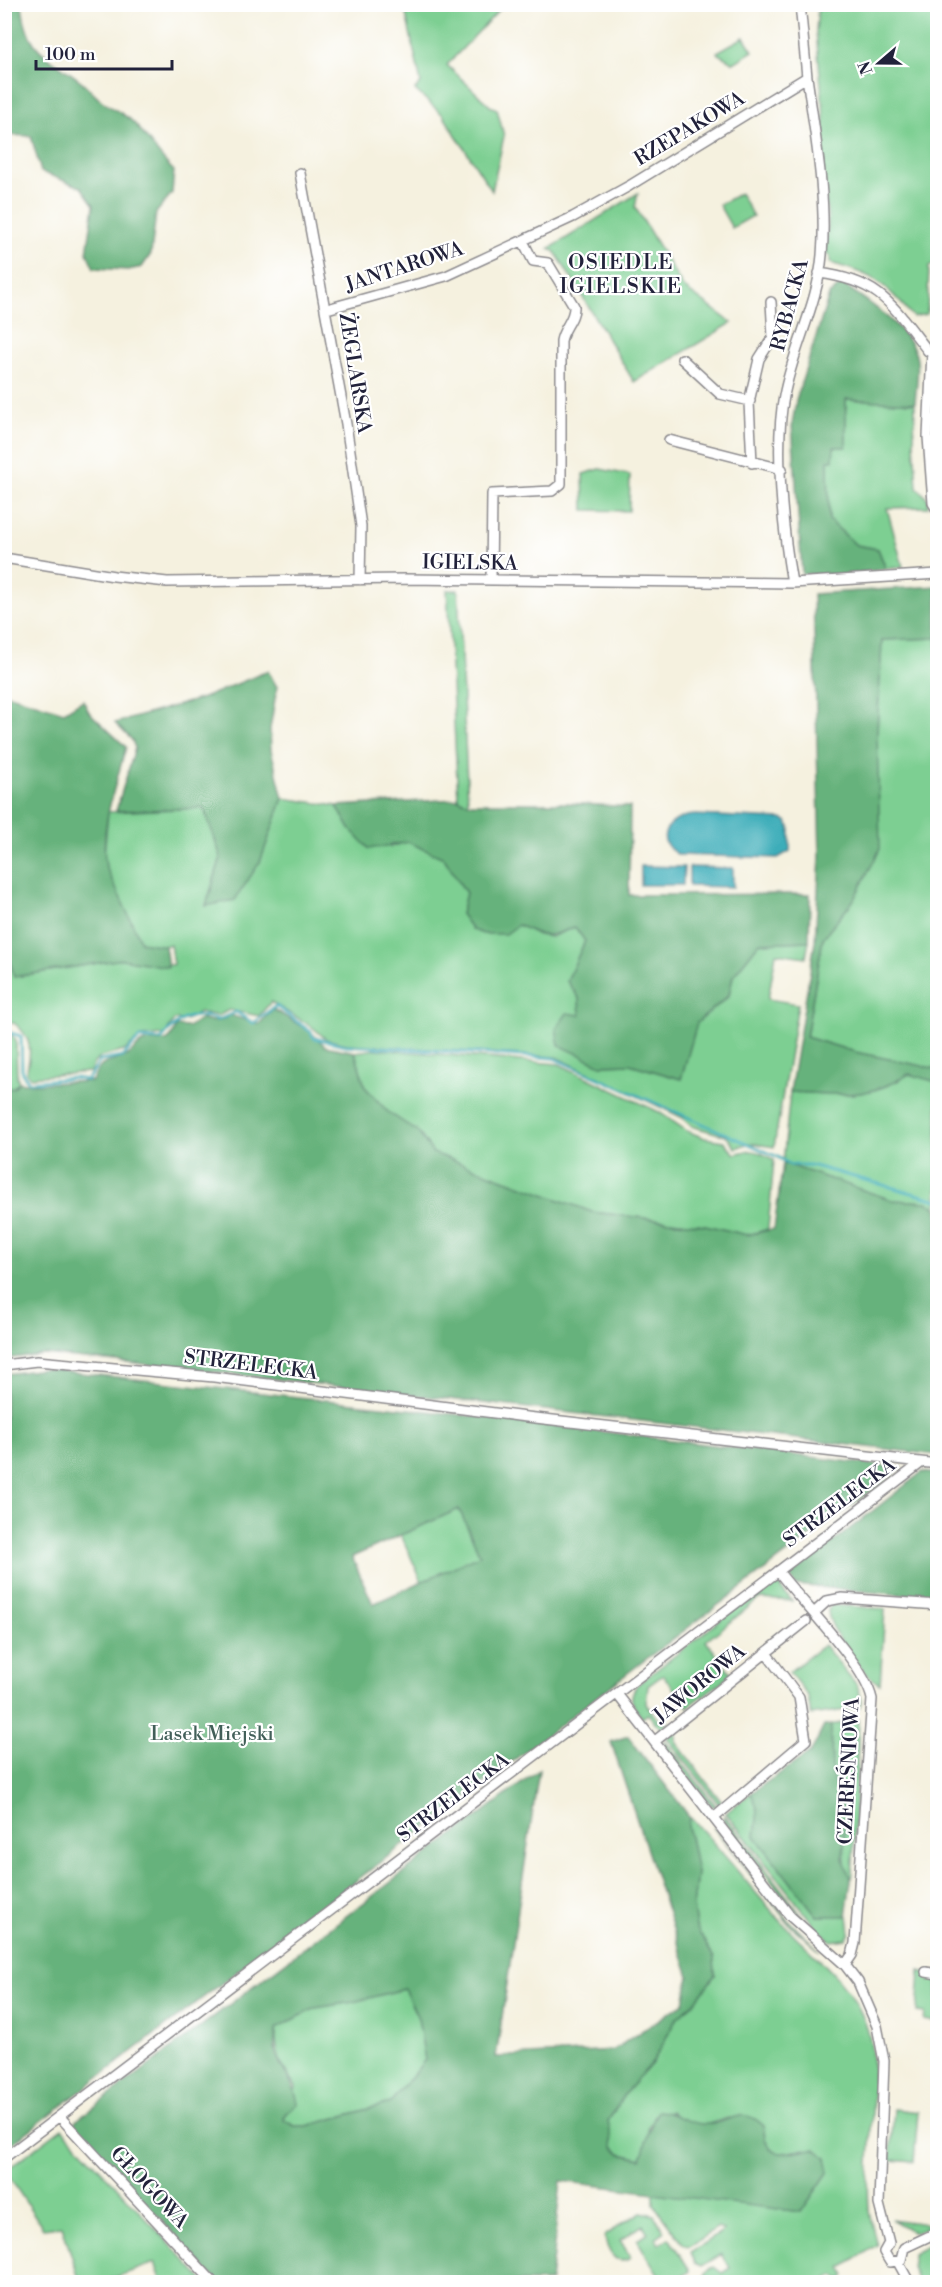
<svg xmlns="http://www.w3.org/2000/svg" width="942" height="2287" font-family="'Libre Bodoni',serif">
<style>
.green{fill:#7dcf92;stroke:#507866;stroke-width:1.5}
.forest{fill:#66b27c;stroke:#446a5c;stroke-width:1.5;fill-rule:evenodd}
.water{fill:#3dadb9;stroke:#30687a;stroke-width:1.5}
.lines{fill:none;stroke-linecap:round;stroke-linejoin:round}
.stream{stroke:#3dadb9;stroke-width:3}
.minor-casing{stroke:#8c8a8d;stroke-width:12}
.minor{stroke:#fff;stroke-width:9}
.labels{text-anchor:middle;stroke-width:4.5;stroke-linejoin:round;paint-order:stroke}
.street-label{font-size:20px;fill:#22223b;stroke:#fff}
.park-label{font-size:20px;fill:#425f59;stroke:#fff}
.neighbourhood-label{font-size:21px;letter-spacing:1.5px;fill:#22223b;stroke:#fff}
</style>
<rect width="100%" height="100%" fill="#fff"/>
<filter id="ink" filterUnits="userSpaceOnUse"><feTurbulence type="fractalNoise" baseFrequency=".0167" numOctaves="2"/><feDisplacementMap in="SourceGraphic" scale="12" xChannelSelector="R" yChannelSelector="G"/><feConvolveMatrix kernelMatrix="1 2 1 2 8 2 1 2 1" color-interpolation-filters="sRGB"/></filter>
<filter id="wash" filterUnits="userSpaceOnUse"><feTurbulence type="fractalNoise" baseFrequency=".008" numOctaves="4" result="noise"/><feDisplacementMap in="SourceGraphic" scale="24" xChannelSelector="R" yChannelSelector="G"/><feGaussianBlur stdDeviation="1.35" result="paint"/><feColorMatrix in="noise" values="0 0 0 0 0 0 0 0 0 0 0 0 0 0 0 0 0 1.4 0 .05"/><feComposite in="paint" operator="in"/></filter>
<g filter="url(#wash)">
<rect width="100%" height="100%" fill="#f5f1df"/>
<!-- green -->
<path class="green" d="M404 5H504L447 65 490 106 497 109 504 136 492 191 443 115 415 90 421 83Z
M818 5H937L938 261 929 267 927 314 913 317C884 282 875 275 830 263V256L825 254 828 223 823 168 824 117 816 32Z
M744 37 753 51 734 63 718 54 717 52Z
M638 193 635 207 683 287 732 323 634 382 559 258 554 251 549 249Z
M740 193 753 216 732 228 719 205Z
M846 399 915 403 914 442 917 487 928 499V507L887 508 903 567 886 569 878 549 856 545 829 520 828 460 834 447H846Z
M600 469 630 475 629 511 584 510 583 474Z
M447 590H458L468 803 458 799Z
M937 638V1069L855 1052 806 1037 823 938 853 901 877 732 882 640Z
M283 798 337 806 350 829 390 847 408 842 444 858 466 893 461 914 469 923 518 924 538 935 551 937 575 927 585 941 567 981 579 998 580 1015 601 1065 630 1064 681 1079 697 1023 729 996 733 976 759 943 809 941 806 957 776 953 768 999 798 1004 774 1147 749 1143 736 1148 726 1136 691 1126 683 1118 556 1057 347 1044 326 1039 311 1026 271 1002 259 1016 229 1010 218 1016 200 1012 186 1020H174L165 1035 141 1037 124 1051 101 1057 94 1063 90 1072 30 1077 26 1073C32 1051 32 1037 14 1023L5 1024 4 936 14 977 122 959 173 965 170 944 165 946 141 943 106 867 104 855 108 812 204 808 221 857 206 905 260 862Z
M10 1034 16 1040 17 1076 19 1082 13 1088 5 1089V1035Z
M376 1049 559 1064 659 1112 687 1131 705 1138 724 1141 735 1154C751 1148 759 1151 774 1160L768 1229 747 1235 705 1225 592 1212 433 1153 418 1132 388 1112 365 1087 355 1052Z
M909 1074 937 1082V1209L927 1202 892 1200 783 1163 790 1092C838 1094 867 1101 909 1074Z
M459 1509 480 1555 422 1582 401 1535Z
M771 1584 782 1586 780 1588 792 1601 759 1599 706 1641 732 1674 688 1707 663 1675 648 1686 646 1704 659 1720 668 1722 661 1729 648 1714 642 1718C633 1705 627 1699 637 1685L763 1587Z
M832 1605 885 1609 880 1684C864 1676 828 1629 828 1610Z
M824 1645 857 1685 862 1700 859 1708 811 1715 808 1696 789 1672Z
M859 1720 853 1863 851 1880 845 1868 844 1838 832 1776 831 1725Z
M674 1732 676 1733V1742L721 1801 720 1806 667 1738Z
M664 1740 717 1807 712 1806 665 1748Z
M751 1793 758 1810 755 1836 817 1916 848 1915 850 1933 846 1939 831 1941 815 1926 726 1813Z
M724 1815 811 1928 782 1895 723 1820Z
M689 1816C721 1849 748 1885 779 1919 818 1962 867 1991 872 2054 877 2106 865 2157 869 2209 870 2221 874 2233 877 2245L842 2268 846 2276 840 2280 834 2276 823 2282H716L714 2279 709 2281 705 2275 709 2269 714 2267 722 2273 730 2268 722 2254 702 2266 695 2263 691 2252 724 2231 718 2228 690 2246 684 2245 654 2205V2192L801 2212 829 2171 805 2149 778 2154C766 2148 764 2138 764 2126L728 2118 705 2125 681 2121 671 2111 649 2125 646 2144 641 2159 620 2154 613 2147 608 2121 625 2093 653 2062 676 2019 696 2001 715 1975 714 1958 696 1927 693 1906 697 1873 688 1826Z
M713 1827 790 1922 820 1951 790 1925Z
M920 1971 937 1976V2022L924 2020 925 2013 917 2012Z
M404 1989 418 2018 425 2060 390 2103 307 2126H294L284 2120 296 2087C281 2066 275 2055 276 2029L315 2008 353 2002Z
M894 2109 918 2112 914 2162 890 2160Z
M62 2128 205 2282H162L155 2263 102 2282H80L62 2226 43 2228 5 2171Z
M641 2212 654 2215 664 2231 655 2238 659 2244 669 2238 690 2270 674 2282H663L637 2240 648 2233 643 2225 620 2240 631 2258C615 2268 606 2249 605 2235Z
M891 2219 934 2225 915 2233Z
M937 2240 934 2282H918L912 2267V2254Z"/>
<!-- forest -->
<path class="forest" d="M4 5H22C27 53 47 54 81 81 88 87 94 95 101 100 110 108 123 113 132 121 147 136 158 156 174 171L172 193 156 213 151 254 142 267 128 270 94 268 87 253 94 205 81 187 41 172 31 136 5 135Z
M842 284C864 298 913 331 917 360 919 374 916 389 915 403L846 399V447H834L833 460H828L829 520 856 545 878 549 886 569 843 575 802 574 792 425 796 400 829 295Z
M937 586V638L882 640 877 732 880 849 853 901 823 938 806 1037 855 1052 937 1069V1082L909 1074C866 1101 838 1094 790 1092L815 941 820 857 813 594Z
M268 671 277 687 270 729 271 750 283 798 260 862 235 900 206 906 221 857 204 808 116 811 135 748 132 740 115 723 203 698Z
M4 693 64 712 83 700 89 712 126 747C116 785 99 827 106 867L141 942 165 946 168 967 122 959 14 977 4 936Z
M458 799 468 803H566L630 807 629 895 810 894 809 941 759 943 733 976 729 995 697 1023 681 1079 630 1064 601 1065 559 1045 556 1029 567 1013 580 1015 579 998 567 981 585 941 575 927C545 938 547 939 518 925L506 934H483L472 930 461 914 466 893 444 858 408 842 369 849 350 829 337 806Z
M273 1009 311 1032 325 1046 355 1052 365 1087 388 1112 418 1132 433 1153 592 1212 705 1225 747 1235 774 1229 783 1163 892 1200 927 1202 938 1209 937 1455 126 1362 43 1354 5 1359V1089L13 1088 19 1082 32 1084 92 1081C102 1056 109 1066 128 1055 133 1052 137 1046 142 1043 159 1035 168 1052 176 1026L188 1027 201 1018C214 1023 219 1022 230 1015L259 1024Z
M44 1369 499 1419 901 1468 641 1663 5 2149V1374ZM459 1509 480 1555 373 1604 352 1557Z
M922 1472 937 1474V1598L795 1585 790 1576Z
M831 1725 832 1776 846 1816 843 1858 851 1880 846 1916H817L755 1836 758 1810 751 1793 811 1752 824 1726Z
M628 1736 689 1816 688 1826 697 1873 693 1906 696 1927 714 1958 715 1975 696 2001 676 2019 653 2062 625 2093 608 2121 613 2147 620 2154 641 2159C647 2142 648 2126 658 2111 675 2112 684 2122 702 2124 729 2127 739 2102 764 2126 764 2168 791 2148 816 2149L826 2158 829 2171 801 2212 561 2181 550 2282H218L73 2123 539 1770 496 2057 613 2050 684 2003 689 1976 611 1742ZM404 1989 418 2018 425 2060 390 2103 307 2126H294L284 2120 285 2114 298 2104C295 2080 279 2070 275 2049 274 2043 276 2035 276 2029L315 2008 353 2002Z"/>
<!-- water -->
<path class="water" d="M695 815 782 819 787 821 790 829V851L778 858 679 855C650 840 669 816 695 815Z
M641 866 684 867 683 885H641Z
M689 867 733 868V887L689 886Z"/>
<g class="lines">
<!-- stream -->
<path class="stream" d="M4 1031 21 1036 22 1073 29 1082 75 1078 87 1080 100 1061 122 1057 140 1038 161 1040C177 1020 192 1009 218 1020L236 1012 253 1023 276 1006 311 1032 314 1038 345 1045 553 1058 776 1156
M778 1157 790 1165H810L938 1200"/>
</g>
</g>
<g filter="url(#ink)">
<g class="lines">
<defs>
<path id="minor" d="M300 173 346 424 361 526 360 580
M819 273C881 281 892 305 928 351L935 353
M327 309 446 276 573 217 629 186 807 77 800 4
M932 352 928 437 933 503 938 511
M682 359 720 394 750 401
M669 440 782 469
M752 463 749 402 759 359 773 337 771 302
M4 558 114 576 167 582 405 579 792 583 938 574
M491 580 492 494 552 491 561 484V341C563 328 575 319 574 306L548 263 533 261 523 241
M792 583C783 532 774 446 784 396 793 348 818 304 822 255 827 197 815 135 807 77
M4 1365 37 1361 214 1377 518 1416 938 1464
M778 1571C802 1603 864 1663 872 1699L855 1943 852 1955 845 1965
M814 1613 827 1601 842 1598 938 1605
M617 1694 790 1916 845 1965 858 1982 877 2026 884 2061 879 2204 889 2243
M655 1741 806 1621
M715 1817 806 1740 799 1697 766 1653
M926 1972 938 1974
M60 2117 213 2282
M4 2158 921 1463
M889 2243 884 2252 890 2262 901 2260 904 2248
M904 2248 938 2232
M898 2262 909 2282"/>
</defs>
<!-- minor casing -->
<use href="#minor" class="minor-casing"/>
<!-- minor -->
<use href="#minor" class="minor"/>
</g>
</g>
<g class="labels">
<!-- street labels -->
<g class="street-label">
<text transform="translate(689 128) rotate(-31)" y="7">RZEPAKOWA</text>
<text transform="translate(404 266) rotate(-18)" y="7">JANTAROWA</text>
<text transform="translate(789 305) rotate(-75)" y="7">RYBACKA</text>
<text transform="translate(356 373) rotate(81)" y="7">ŻEGLARSKA</text>
<text transform="translate(470 562) rotate(1)" y="7">IGIELSKA</text>
<text transform="translate(251 1364) rotate(7)" y="7">STRZELECKA</text>
<text transform="translate(839 1502) rotate(-37)" y="7">STRZELECKA</text>
<text transform="translate(699 1683) rotate(-39)" y="7">JAWOROWA</text>
<text transform="translate(848 1771) rotate(-87)" y="7">CZEREŚNIOWA</text>
<text transform="translate(453 1797) rotate(-37)" y="7">STRZELECKA</text>
<text transform="translate(150 2187) rotate(47)" y="7">GŁOGOWA</text>
</g>
<!-- park labels -->
<g class="park-label">
<text x="212" y="1740">Lasek Miejski</text>
</g>
<!-- neighbourhood labels -->
<g class="neighbourhood-label">
<text x="621" y="269">OSIEDLE<tspan x="621" dy="24">IGIELSKIE</tspan></text>
</g>
</g>
<!-- margin -->
<rect width="942" height="2287" fill="none" stroke="#fff" stroke-width="24"/>
<!-- north arrow -->
<g transform="translate(879 63) rotate(250)" stroke="#ffffff" stroke-width="4.5" paint-order="stroke">
<path d="M0-4.5L10 22L0 15L-10 22Z" fill="#22223b"/>
<text y="-9" font-size="16" font-weight="bold" text-anchor="middle" fill="#22223b">N</text>
</g>
<!-- scale -->
<path d="M36 60v9h136v-9" fill="none" stroke="#22223b" stroke-width="3"/>
<text x="45" y="60" font-size="18" fill="#22223b" stroke="#ffffff" stroke-width="4.5" paint-order="stroke">100 m</text>
</svg>
